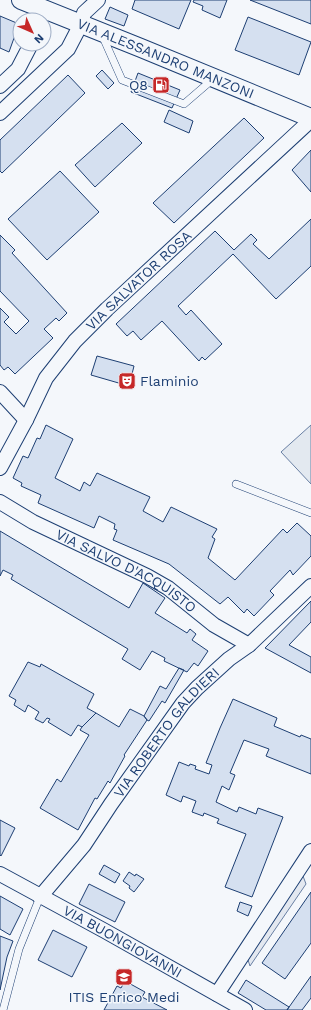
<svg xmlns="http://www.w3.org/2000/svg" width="311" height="1010" font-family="'Work Sans',sans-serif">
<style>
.green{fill:#e3e9f0;stroke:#687fa3}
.parking{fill:#e3e8f0;stroke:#687fa3}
.building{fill:#d5e0f0;stroke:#1d3f73}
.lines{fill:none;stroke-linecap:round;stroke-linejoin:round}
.service-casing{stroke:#1d3f73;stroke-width:8}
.minor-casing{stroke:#1d3f73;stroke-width:16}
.tertiary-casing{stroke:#1d3f73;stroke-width:20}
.service{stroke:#f4f7fb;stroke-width:7}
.minor{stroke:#f4f7fb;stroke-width:14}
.tertiary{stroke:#f4f7fb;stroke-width:18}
.labels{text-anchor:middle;stroke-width:3;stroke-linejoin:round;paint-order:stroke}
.street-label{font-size:14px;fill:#1d3f73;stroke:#f4f7fb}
.poi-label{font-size:14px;fill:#1d3f73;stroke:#f4f7fb;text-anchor:end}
</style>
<rect width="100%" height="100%" fill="#f4f7fb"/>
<!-- green -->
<path class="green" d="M311 425V484L281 452Z"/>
<!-- parking -->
<path class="parking" d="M303 876 306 884 250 966 247 957Z"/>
<!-- building -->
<path class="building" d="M135 0H191L179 29 132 9Z
M194 0H227L220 18 202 10 203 6 193 2Z
M250 0H311V24Z
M110 7 128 15 124 26 105 19Z
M0 16 19 24 9 52 0 48Z
M248 17 311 42 299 75 235 50Z
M102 70 114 83 108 89 96 76Z
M138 73 180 90 172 108 131 92Z
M68 75 85 93 2 173 0 171V140Z
M169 110 193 121 189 133 164 122Z
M244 118 264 138 174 223 153 203Z
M122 123 142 143 95 187 75 165Z
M311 150V192L292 170Z
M60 171 99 212 47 260 8 219Z
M311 219V266L276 299 233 254 178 306 186 315 191 310 222 344 205 360 202 357 199 361 162 321 141 340 133 331 127 336 116 324 215 231 234 250 251 234 257 240 253 244 269 259Z
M0 235 15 250 12 253 67 313 59 321 56 318 44 329 53 338 15 374 8 367 4 370 0 365V308L9 317 4 322 16 334 29 321 0 291Z
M97 356 134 366 129 386 91 375Z
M46 425 73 439 55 478 80 491 84 482 90 486 97 473 150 497 143 511 163 522 171 507 217 529 212 537 215 539 208 558 235 580 283 529 287 533 297 523 311 536V556L293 575 290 570 270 591 274 595 254 616 247 609 244 613 228 597 220 604 169 564 113 540 117 530 114 529 115 524 99 516 94 528 38 503 41 495 21 486 22 483 13 478 23 456 28 458 37 438 40 439Z
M0 531 129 608 143 583 165 598 155 613 187 633 190 629 196 634 192 640 208 651 198 666 194 663 187 672 164 661 165 658 152 651 140 670 122 659 128 649 11 579 13 575 3 570 0 576Z
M311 601V622L289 645 311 657V673L265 648Z
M28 662 40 667 41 664 94 694 87 708 96 713 82 727 78 725 71 736 48 722 50 719 47 718 43 723 35 719 39 712 28 705 25 712 14 705 16 700 9 696Z
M179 668 184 670 165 703 162 701 149 721 147 720 144 716 160 686 166 689Z
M233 699 277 718 274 726 300 737 301 735 311 739V774L266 756 269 749 244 740 230 773 235 775 229 790 222 786 216 802 237 812 239 807 256 814 258 808 283 817 252 897 225 887 246 834 217 823 219 819 204 813 203 816 192 812 196 801 183 796 181 802 166 795 179 762 189 766 190 764 196 766 195 769 209 774 212 765 206 763 220 728Z
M130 709 144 716 147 720 124 755 125 756 110 783 108 781 97 799 95 798 78 830 40 808 57 779 61 782 89 735 80 730 82 727 96 713 119 727Z
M0 820 15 828 1 856 0 855Z
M104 865 120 874 115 883 99 874Z
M129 872 135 876 136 874 144 879 134 892 129 888 130 886 123 881Z
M89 884 125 902 115 922 79 904Z
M311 892V943L285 979 262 963Z
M0 896 23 909 10 935 0 929Z
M240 902 252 906 248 916 237 911Z
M53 930 87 947 72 977 38 960Z
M0 936 13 941 7 957 0 990Z
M311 976V998L302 1010H287Z
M246 980 289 1007 287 1010H266L238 993Z
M125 981 145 992 142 997 167 1010H104L117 986 121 988Z"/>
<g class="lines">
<defs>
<path id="service" d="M102 35 122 80 184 104 213 79
M236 484 311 513
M3 1010 19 949 40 897"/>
<g id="minor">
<path d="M0 86 18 69 31 44"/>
<path d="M0 113 68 49 81 24 84 13 98 0"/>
<path d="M0 392 26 420"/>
<path id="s1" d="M0 468 26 420 46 378 75 341 107 309 311 120"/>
<path id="s2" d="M0 502 33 522 147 576 168 588 214 625 249 645"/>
<path id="s3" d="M0 874 105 931 245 1010"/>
<path id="s4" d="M40 897 84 845 111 804 183 703 197 688 229 659 249 645 311 586"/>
<path d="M217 994 311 851"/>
</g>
<g id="tertiary">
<path id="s5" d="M21 0 141 48 311 118"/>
</g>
</defs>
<!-- service casing -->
<use href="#service" class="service-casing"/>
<!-- minor casing -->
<use href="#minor" class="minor-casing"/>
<!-- tertiary casing -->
<use href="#tertiary" class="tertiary-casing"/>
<!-- service -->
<use href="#service" class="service"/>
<!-- minor -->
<use href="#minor" class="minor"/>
<!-- tertiary -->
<use href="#tertiary" class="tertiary"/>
</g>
<!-- icons -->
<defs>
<symbol id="fuel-square" viewBox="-11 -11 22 22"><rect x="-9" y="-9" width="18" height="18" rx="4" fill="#c62828" stroke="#f4f7fb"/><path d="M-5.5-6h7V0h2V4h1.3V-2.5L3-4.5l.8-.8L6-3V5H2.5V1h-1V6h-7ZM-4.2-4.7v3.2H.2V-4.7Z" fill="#fff"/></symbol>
<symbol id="theatre-square" viewBox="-11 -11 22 22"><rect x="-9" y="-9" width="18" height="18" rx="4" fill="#c62828" stroke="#f4f7fb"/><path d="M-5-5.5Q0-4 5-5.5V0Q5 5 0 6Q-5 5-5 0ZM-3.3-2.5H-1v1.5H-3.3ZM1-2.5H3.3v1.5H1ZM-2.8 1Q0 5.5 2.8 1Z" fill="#fff"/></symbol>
<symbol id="school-square" viewBox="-11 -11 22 22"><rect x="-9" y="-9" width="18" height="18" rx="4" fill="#c62828" stroke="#f4f7fb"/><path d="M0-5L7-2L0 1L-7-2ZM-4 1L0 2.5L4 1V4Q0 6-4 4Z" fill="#fff"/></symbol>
</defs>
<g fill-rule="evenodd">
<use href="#fuel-square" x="151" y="75" width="20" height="20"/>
<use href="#theatre-square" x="117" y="371" width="20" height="20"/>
<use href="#school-square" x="114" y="967" width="20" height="20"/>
</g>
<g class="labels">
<!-- street labels -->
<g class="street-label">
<text dy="5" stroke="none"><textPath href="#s5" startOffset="156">VIA ALESSANDRO MANZONI</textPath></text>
<text dy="5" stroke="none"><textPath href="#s1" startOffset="236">VIA SALVATOR ROSA</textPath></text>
<text dy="5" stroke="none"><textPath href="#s2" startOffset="144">VIA SALVO D'ACQUISTO</textPath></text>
<text dy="5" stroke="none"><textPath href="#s4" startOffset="208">VIA ROBERTO GALDIERI</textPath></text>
<text dy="5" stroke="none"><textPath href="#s3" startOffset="140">VIA BUONGIOVANNI</textPath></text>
</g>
<!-- poi labels -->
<g class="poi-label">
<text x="148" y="90">Q8</text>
<text x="140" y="386" text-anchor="start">Flaminio</text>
<text x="124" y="1002" text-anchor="middle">ITIS Enrico Medi</text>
</g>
</g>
<!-- north arrow -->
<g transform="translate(32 32) rotate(135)"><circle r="19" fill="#f4f7fb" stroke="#9eadc5"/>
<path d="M0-3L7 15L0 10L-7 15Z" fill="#c62828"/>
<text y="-6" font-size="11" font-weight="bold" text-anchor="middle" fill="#1d3f73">N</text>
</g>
</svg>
